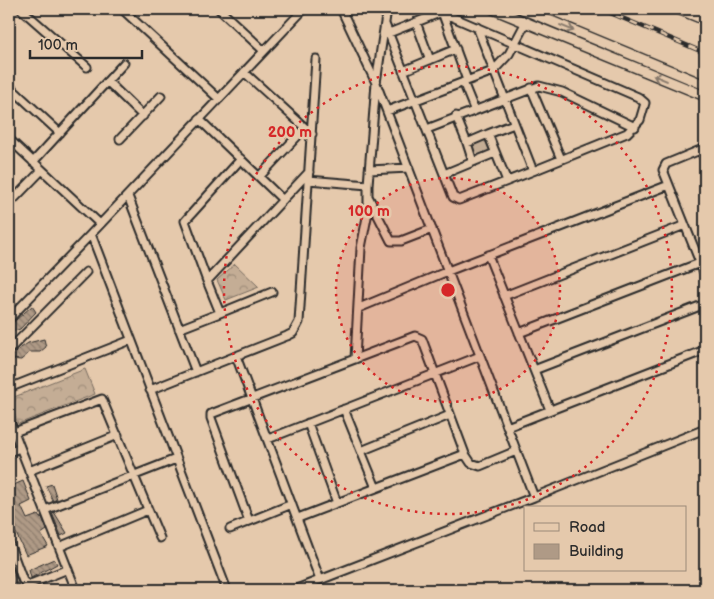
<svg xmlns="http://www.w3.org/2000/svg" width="714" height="599" font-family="'Balsamiq Sans',sans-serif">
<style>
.forest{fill:url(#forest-crowns);stroke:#786c60}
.building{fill:url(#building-back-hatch);stroke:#2b2b2b}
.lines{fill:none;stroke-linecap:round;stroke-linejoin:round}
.minor-casing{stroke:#2b2b2b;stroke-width:11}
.tertiary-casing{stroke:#2b2b2b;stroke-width:12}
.minor{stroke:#e5c9ac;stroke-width:7}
.tertiary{stroke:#e5c9ac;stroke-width:9}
.rail-casing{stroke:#2b2b2b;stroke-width:4.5}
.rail{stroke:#e5c9ac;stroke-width:2.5;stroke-dasharray:8;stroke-linecap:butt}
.oneway{stroke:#887a6c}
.ring{fill:none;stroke:#d62828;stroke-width:2.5;stroke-dasharray:2.5 5}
.centre{fill:#d62828;stroke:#e5c9ac;stroke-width:2.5}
.ring-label{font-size:15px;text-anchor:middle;font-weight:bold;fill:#d62828;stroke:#e5c9ac;stroke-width:5;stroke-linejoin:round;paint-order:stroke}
</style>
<defs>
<pattern id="forest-crowns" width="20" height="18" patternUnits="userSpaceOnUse" patternTransform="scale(1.25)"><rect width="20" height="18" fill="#c4ad95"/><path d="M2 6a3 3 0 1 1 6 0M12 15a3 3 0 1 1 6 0" fill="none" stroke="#9f8d7a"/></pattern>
<pattern id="building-back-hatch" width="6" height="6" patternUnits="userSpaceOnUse" patternTransform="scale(1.25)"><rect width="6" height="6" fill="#af9a86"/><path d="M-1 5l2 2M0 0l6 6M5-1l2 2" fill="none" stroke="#8f7e6e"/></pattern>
</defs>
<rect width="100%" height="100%" fill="#e5c9ac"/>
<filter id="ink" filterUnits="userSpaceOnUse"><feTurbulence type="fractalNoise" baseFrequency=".02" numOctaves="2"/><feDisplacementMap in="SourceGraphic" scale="10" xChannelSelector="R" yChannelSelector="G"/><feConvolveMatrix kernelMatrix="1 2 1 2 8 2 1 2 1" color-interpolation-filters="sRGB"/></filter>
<g filter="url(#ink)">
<!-- forest -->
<path class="forest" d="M485 140 490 150 476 156 472 146Z
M235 264 259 287 226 300 217 280Z
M85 369 95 394 18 424 9 399Z"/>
<!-- building -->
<path class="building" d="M32 306 36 312 20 329 9 333V326Z
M44 339 46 347 40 352H30L21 360 10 359 11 355 28 343Z
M23 481 31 501 21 506 27 519 38 515 40 518 42 517 47 530 41 534 48 546 26 555 14 529 11 531V515L9 516V487Z
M52 484 57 499 53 501 46 486Z
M54 512 67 533 61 536 52 513Z
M54 559 57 564 31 578 29 570Z
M9 563 18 582 9 586Z"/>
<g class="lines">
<defs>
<path id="minor" d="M21 9 87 67
M122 9 219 99
M219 9 264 51
M387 9 376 83 534 497 705 429
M434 9 638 97 645 103 640 120 627 133 533 171
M416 22 430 60
M385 24 453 197 459 200 533 171 477 27
M389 33 442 12 467 80
M403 71 456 49
M244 72 312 134
M108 82 143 116
M463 82 474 109
M9 86 60 133
M531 88 561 159
M387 111 493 71 509 54 526 22
M456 116 467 143 488 134
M199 119 283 200
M427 129 539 86 562 92 635 127
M9 139 100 224
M120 139 161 96
M467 143 473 162 495 153
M705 148 666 164 663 170 705 275
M701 150 705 160
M241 159 185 221 207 281 309 172
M33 162 124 63
M369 170 409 168
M444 174 473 162
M259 177 305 128
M308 180 368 185 376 83 341 9
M507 181 488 134 514 124
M128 196 196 372
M369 198 391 241H401L432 229
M9 204 42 170
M488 255 550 410
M207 281 220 313 272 292
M504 296 685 225
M359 308 448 271 669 185
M9 319 91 234
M179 329 220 313
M519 333 705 261
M9 350 86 272
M236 356 287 336 293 333 299 322 316 59
M355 359 361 248 368 212V185
M534 370 705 304
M9 388 131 340
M150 390 236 356 320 580
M344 409 361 451
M9 419 76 590
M308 423 337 503
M507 427 705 350
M9 434 102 399 160 538
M268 439 480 356
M9 452 20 448
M29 471 118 435
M376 488 361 451 450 415
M45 510 176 459
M298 518 465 454 471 463 480 466 516 451
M249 521 211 418V414L415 336 422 339 465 454
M230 529 292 504
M9 543 23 581 28 585 68 569
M59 547 148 510
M227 590 91 234 304 9
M294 590 534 497"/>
<path id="tertiary" d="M493 9 705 96
M522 9 705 85
M678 9 705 20"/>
</defs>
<!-- minor casing -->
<use href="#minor" class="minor-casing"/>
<!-- tertiary casing -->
<use href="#tertiary" class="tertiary-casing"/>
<!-- minor -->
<use href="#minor" class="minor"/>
<!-- tertiary -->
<use href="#tertiary" class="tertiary"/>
<defs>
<path id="rail" d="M601 9 705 53"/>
</defs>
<!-- rail casing -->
<use href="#rail" class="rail-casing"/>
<!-- rail -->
<use href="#rail" class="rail"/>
</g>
<!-- one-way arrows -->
<defs><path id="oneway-shaft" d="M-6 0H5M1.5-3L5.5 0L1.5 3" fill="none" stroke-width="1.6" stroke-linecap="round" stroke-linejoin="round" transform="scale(1.25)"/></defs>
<g class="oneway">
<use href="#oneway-shaft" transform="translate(567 28) rotate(23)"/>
<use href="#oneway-shaft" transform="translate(660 78) rotate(-157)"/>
</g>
</g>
<!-- distance rings -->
<circle cx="448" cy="290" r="112" fill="#d62828" fill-opacity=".12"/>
<g class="ring">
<circle cx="448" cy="290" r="112"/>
<circle cx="448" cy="290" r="224"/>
</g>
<circle cx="448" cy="290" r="8" class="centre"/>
<g class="ring-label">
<text x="290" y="137">200 m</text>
<text x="369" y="216">100 m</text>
</g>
<!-- margin -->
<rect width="714" height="599" fill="none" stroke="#e5c9ac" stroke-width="30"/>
<rect x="15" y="15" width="684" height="569" fill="none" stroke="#2b2b2b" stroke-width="2" filter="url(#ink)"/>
<!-- legend -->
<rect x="524" y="506" width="162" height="65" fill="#e5c9ac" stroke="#9b8a78"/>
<rect x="534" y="523" width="25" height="8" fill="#e5c9ac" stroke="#9b8a78"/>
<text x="569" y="532" font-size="15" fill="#2b2b2b">Road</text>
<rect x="534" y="544" width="25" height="15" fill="#af9a86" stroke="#9b8a78"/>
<text x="569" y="556" font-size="15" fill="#2b2b2b">Building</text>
<!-- scale -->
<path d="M30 50v8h112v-8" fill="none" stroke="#2b2b2b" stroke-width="2.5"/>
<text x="38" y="50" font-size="15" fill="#2b2b2b" stroke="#e5c9ac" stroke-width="4" paint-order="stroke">100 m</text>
</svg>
